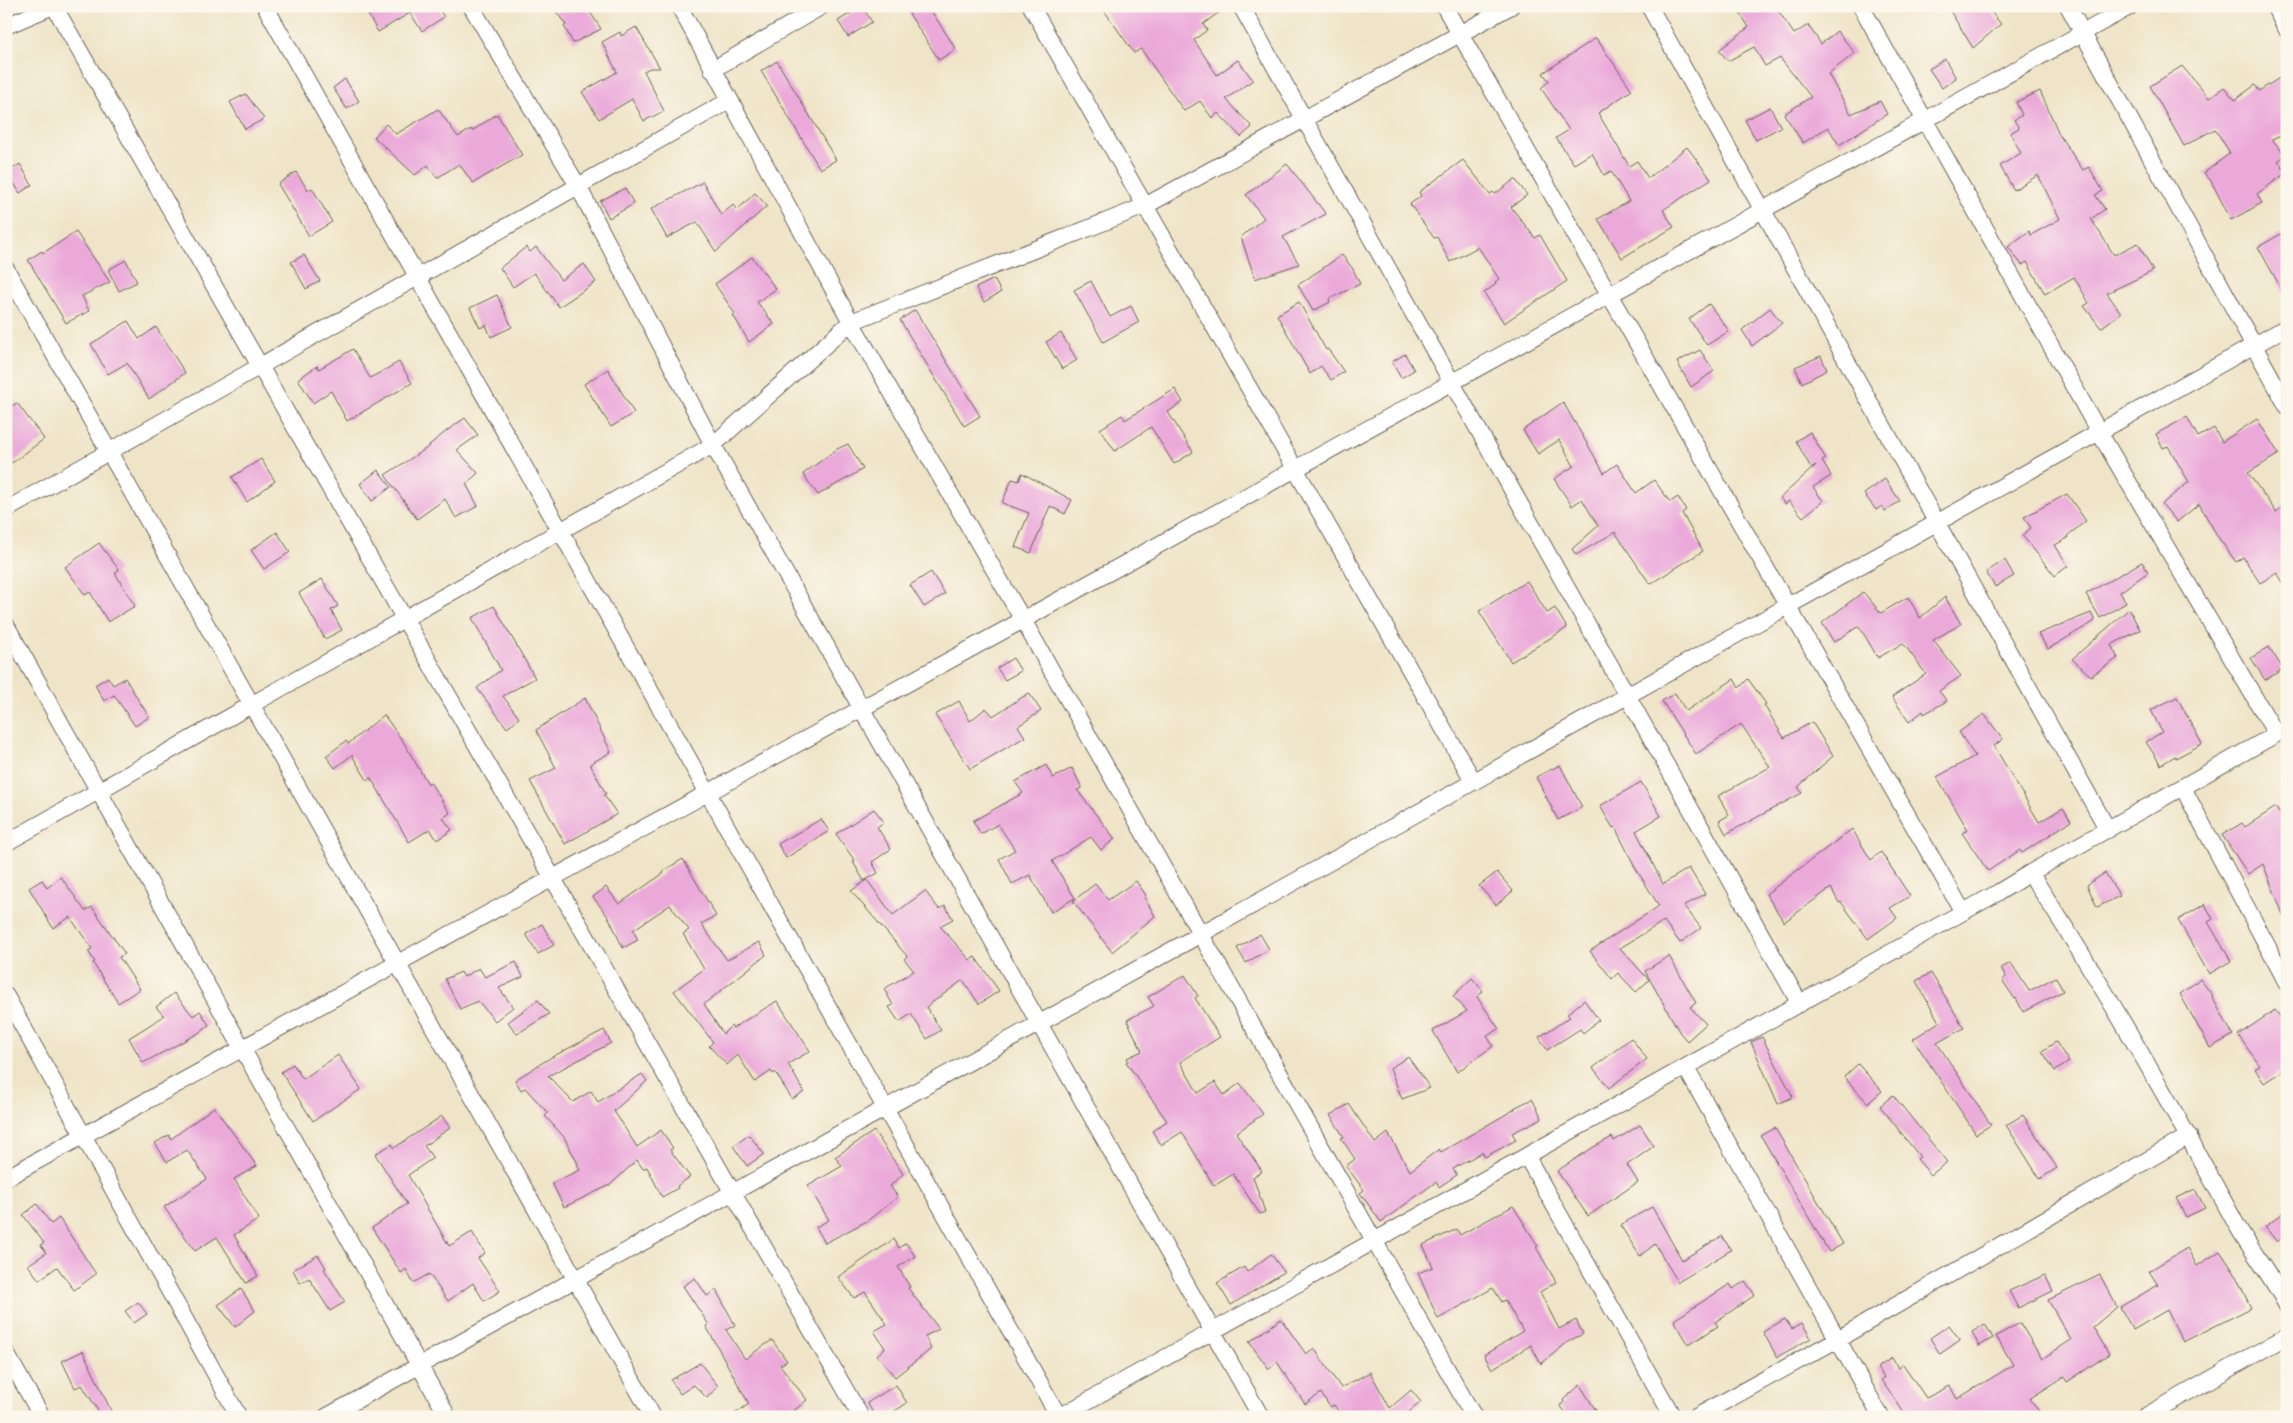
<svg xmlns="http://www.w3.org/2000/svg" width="2293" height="1423" font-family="Alegreya,serif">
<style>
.building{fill:#eba9da}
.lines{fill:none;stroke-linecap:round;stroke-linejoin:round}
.minor-casing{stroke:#666258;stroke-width:18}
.minor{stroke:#fff;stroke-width:16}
</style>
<rect width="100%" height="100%" fill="#fbf7ec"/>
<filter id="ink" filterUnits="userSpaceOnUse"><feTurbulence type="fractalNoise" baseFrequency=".02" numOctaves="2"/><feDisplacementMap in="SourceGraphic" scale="10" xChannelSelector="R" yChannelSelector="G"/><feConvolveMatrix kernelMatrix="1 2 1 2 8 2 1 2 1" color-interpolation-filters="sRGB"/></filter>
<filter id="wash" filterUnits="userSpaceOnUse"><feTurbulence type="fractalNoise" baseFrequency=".0096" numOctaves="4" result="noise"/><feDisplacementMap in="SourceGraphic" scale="20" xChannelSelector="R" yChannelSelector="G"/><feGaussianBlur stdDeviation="1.12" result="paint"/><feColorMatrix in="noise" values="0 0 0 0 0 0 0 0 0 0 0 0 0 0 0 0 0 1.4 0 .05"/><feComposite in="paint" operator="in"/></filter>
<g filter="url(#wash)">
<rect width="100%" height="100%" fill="#efe4c7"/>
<g id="blocks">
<!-- building -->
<path class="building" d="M363 6H437L444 17 422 31 410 13 378 32Z
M552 6H586L601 29 573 43 564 26 566 25Z
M862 6 872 22 848 37 838 21Z
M904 6H928L956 49 939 60Z
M1101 6H1228L1203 24 1207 30 1194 40 1217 75 1238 60 1253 80 1226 99 1252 127 1241 137 1218 113 1212 118 1200 101 1184 111 1141 49 1134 53Z
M1735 6H1775L1794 34 1808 25 1821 44 1837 31 1855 53 1828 74 1851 114 1880 101 1887 114 1839 145 1828 127 1803 143 1784 114 1811 97 1780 58 1765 66 1754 47 1728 61 1719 50 1749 27Z
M1947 6H1986L2001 24 1973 48Z
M636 27 660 68H650L644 71 664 111 644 121 632 99 599 119 582 92 617 72 602 42 620 32 621 36Z
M1596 38 1632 90 1598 113 1629 166 1637 161 1648 178 1687 147 1711 179 1663 210 1674 227 1622 258 1598 219 1629 201 1611 171 1604 175 1592 153 1574 164 1556 138 1569 130 1541 88 1549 81 1543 73Z
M1945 59 1956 78 1942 88 1929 69Z
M777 61 836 160 820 169 761 71Z
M2182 66 2209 98 2224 87 2235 100 2255 85 2259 91 2281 77 2287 86V132L2272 139 2285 155 2278 161 2286 173 2257 194 2262 203 2231 220 2211 181 2204 173 2230 153 2215 129 2184 146 2150 86Z
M345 79 359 101 347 109 333 88Z
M2040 91 2060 136 2083 170 2089 167 2103 191 2095 195 2105 209 2091 219 2114 255 2138 243 2153 271 2107 293 2121 313 2101 328 2084 306 2089 303 2074 277 2045 294 2027 262 2022 265 2008 247 2029 231 2031 235 2060 219 2038 175 2014 190 2000 166 2021 153 2010 133 2019 128 2014 120 2022 115 2016 102Z
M246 94 264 119 245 129 230 102Z
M1770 107 1781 127 1756 140 1745 120Z
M438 109 458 137 471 129 472 131 497 114 522 155 473 183 459 164 437 178 428 165 415 175 374 137 386 124 396 134Z
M1463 160 1490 194 1493 192 1495 194 1515 179 1527 195 1511 207 1535 238 1540 235 1567 281 1504 323 1484 293 1496 284 1495 282 1499 279 1478 247 1450 262 1437 237 1434 238 1410 204 1421 196 1419 192Z
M20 164 32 185 20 193 7 172Z
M1287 164 1326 214 1283 237 1299 264 1255 279 1241 237 1264 218 1246 195Z
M296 172 308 190 312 188 332 222 309 236 278 184Z
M703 182 721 215 733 205 737 210 755 193 767 206 716 252 697 222 667 238 651 209Z
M625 188 634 204 609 218 600 201Z
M76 232 110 282 82 296 89 311 66 323 28 260 42 251 43 253Z
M2281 234 2287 244V299L2258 247Z
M526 247 530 252 536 247 561 280 584 264 596 282 559 307 534 273 513 287 500 268Z
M304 255 320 281 306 289 291 262Z
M1342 255 1353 269 1360 284 1329 299 1330 302 1313 311 1298 285Z
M752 257 776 289 757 302 774 324 749 342 733 315 735 314 715 284Z
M126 260 137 282 119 291 108 270Z
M994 279 1001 292 984 302 976 288Z
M1091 281 1110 317 1131 306 1139 322 1103 342 1074 290Z
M497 295 512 327 491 337 486 325 480 328 470 308Z
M1299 302 1326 350 1328 349 1344 372 1331 380 1321 366 1310 374 1277 315Z
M1709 304 1729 331 1707 345 1689 319Z
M1770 308 1782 323 1752 346 1742 330Z
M915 310 980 416 964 426 900 320Z
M128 321 139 339 156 327 185 373 149 399 127 363 108 374 91 344Z
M1061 333 1077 360 1062 369 1046 342Z
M353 349 370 378 399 362 412 383 347 421 331 391 313 403 298 379 317 366 319 369Z
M1700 350 1714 371 1691 387 1677 362Z
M1405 354 1414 370 1401 378 1392 362Z
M1821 356 1827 370 1802 383 1795 367Z
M608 369 634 413 611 427 584 384Z
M1175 389 1183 402 1168 412 1193 452 1174 464 1151 427 1115 451 1100 429 1122 415 1125 420Z
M1563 402 1604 473 1617 464 1636 493 1654 480 1670 502 1678 497 1686 510 1682 513 1703 551 1650 584 1615 532 1576 555 1572 549 1598 526 1582 499 1572 506 1554 479 1574 466 1559 440 1538 454 1523 430Z
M17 403 44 439 12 463 6 455V409Z
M2187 417 2198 437 2214 428 2222 442 2257 419 2279 454 2248 473 2276 512 2287 503V588L2277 573 2260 583 2243 557 2236 562 2218 537 2199 504 2177 522 2162 504 2189 482 2168 446 2163 448 2156 434Z
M465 418 478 435 457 450 478 473 466 484 478 506 456 518 445 499 417 519 385 475 430 446 429 445 448 430Z
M1810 432 1826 459 1822 461 1831 476 1813 487 1823 501 1803 517 1789 501 1785 504 1780 498 1816 465 1811 468 1796 441Z
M848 444 863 469 818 495 803 474 837 449Z
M261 459 275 481 247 502 232 477Z
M378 470 391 487 372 501 360 484Z
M1022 473 1072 500 1065 514 1050 506 1031 553 1015 547 1029 513 1002 503 1012 479 1019 481Z
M1885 479 1900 501 1885 511 1882 506 1876 510 1864 494Z
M2067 494 2086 521 2067 536 2068 538 2055 545 2068 566 2055 576 2022 535 2031 528 2024 517Z
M277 532 290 552 264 569 251 550Z
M99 543 119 570 115 573 135 606 108 622 90 592 85 595 65 567Z
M2005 560 2014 576 1995 587 1986 572Z
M2142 562 2148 572 2120 592 2126 603 2100 618 2086 594Z
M931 572 945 594 924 607 910 585Z
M322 579 338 606 331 610 342 630 325 639 299 593Z
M1527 581 1547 613 1555 608 1567 628 1511 662 1479 611Z
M1863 592 1881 613 1908 597 1920 618 1945 597 1961 624 1933 640 1961 676 1939 691 1947 701 1924 714 1923 711 1909 722 1892 697 1926 674 1903 643 1878 658 1859 626 1834 642 1822 623Z
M494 606 535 678 503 696 519 718 507 728 477 688 501 670 472 618Z
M2129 609 2140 630 2111 645 2118 658 2091 676 2072 659Z
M2091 613 2095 621 2048 649 2038 634Z
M2269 647 2283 669 2265 680 2251 658Z
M1013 658 1021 671 1005 680 997 668Z
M108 677 113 685 125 678 149 717 135 726 114 695 104 701 95 685Z
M1734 679 1739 688 1748 679 1766 704 1764 705 1784 738 1812 722 1833 756 1798 787 1802 793 1726 834 1719 821 1729 815 1718 796 1770 767 1741 724 1696 754 1662 701 1675 693 1686 711Z
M1029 693 1041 711 1018 726 1025 737 970 769 935 715 959 701 970 721 986 708 993 716Z
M2177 697 2202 744 2176 758 2175 756 2161 765 2146 742 2162 732 2151 710Z
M585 698 611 752 590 764 606 794 604 795 617 814 565 844 530 781 556 768 536 730Z
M1984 714 2003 739 1994 746 2039 822 2063 808 2071 821 2022 853 2020 850 1988 871 1962 833 1968 830 1937 777 1975 756 1959 732Z
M384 715 404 743 428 784 430 782 450 813 443 818 452 830 437 840 430 829 409 842 371 778 367 780 352 755 335 768 326 756 346 741 348 744Z
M1046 765 1053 778 1072 768 1082 788 1077 790 1115 839 1101 850 1091 837 1052 861 1075 898 1051 912 1030 875 1012 884 999 859 1015 850 998 824 981 834 973 821 1023 793 1015 782Z
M1560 765 1582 807 1558 820 1536 777Z
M1641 782 1661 816 1636 831 1663 884 1689 868 1705 894 1684 906 1701 928 1680 943 1664 921 1620 948 1649 980 1636 992 1618 973 1612 979 1590 951 1659 906 1635 867 1615 827 1613 828 1600 806Z
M2276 807 2287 824 2286 922 2263 864 2248 874 2222 835 2242 823 2245 827Z
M874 809 884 822 877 827 891 849 872 862 878 873 864 881 853 862 855 861 836 834Z
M821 819 829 831 786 858 778 844Z
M1852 829 1871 860 1881 852 1910 896 1890 908 1897 918 1868 939 1841 902 1839 903 1831 888 1784 922 1766 894Z
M683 859 716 916 701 924 727 960 759 942 766 955 704 1004 723 1034 731 1026 733 1028 777 1001 810 1051 788 1064 804 1092 792 1099 775 1072 773 1074 771 1071 755 1082 738 1055 727 1065 709 1046 713 1042 674 991 704 969 683 934 689 930 670 905 633 930 638 940 623 948 609 918 593 897 606 887 619 904 664 873 663 871Z
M1497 872 1513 891 1496 905 1479 886Z
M2105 873 2120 896 2097 907 2087 885Z
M61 877 85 911 92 907 125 954 119 957 140 989 118 1003 93 963 95 962 88 951 92 949 70 917 53 928 29 888 42 880 47 888Z
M867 880 893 915 925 891 939 909 945 906 953 919 940 926 970 960 975 957 999 991 979 1004 963 980 926 1007 941 1030 927 1039 911 1014 899 1022 889 1007 893 1005 884 989 914 971 904 959 907 956 851 891Z
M1136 881 1146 895 1144 897 1155 916 1112 952 1073 901 1095 884 1108 900Z
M2205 904 2213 919 2208 922 2231 961 2209 974 2178 920Z
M542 924 554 945 538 954 526 934Z
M1260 934 1269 949 1246 963 1237 948Z
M1669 956 1696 1003 1690 1007 1706 1024 1687 1041 1680 1033 1645 971Z
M516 962 523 977 499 988 513 1007 495 1021 478 1001 460 1009 445 979 461 972 464 977 479 968 485 977Z
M2011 963 2029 991 2056 977 2063 991 2023 1012 2016 998 2015 999 2002 980 2006 977 2001 968Z
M1931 973 1964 1028 1937 1043 1991 1125 1976 1134 1913 1039 1939 1022 1916 981Z
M1185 975 1198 996 1195 998 1220 1037 1180 1062 1198 1093 1215 1082 1224 1095 1240 1083 1263 1114 1236 1133 1262 1171 1253 1177 1265 1212 1260 1214 1233 1174 1214 1186 1182 1132 1161 1145 1152 1131 1167 1121 1126 1062 1128 1061 1127 1058 1142 1051 1127 1020 1154 1006 1148 997Z
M1472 978 1483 991 1477 997 1499 1029 1487 1036 1493 1046 1457 1072 1433 1031 1467 1011 1453 996Z
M2200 979 2213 996 2212 997 2233 1035 2210 1048 2180 994Z
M174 993 193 1016 200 1011 209 1025 197 1034 143 1063 129 1038 164 1016 156 1007Z
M538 1000 549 1014 517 1034 508 1022Z
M1584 1000 1599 1020 1583 1033 1580 1029 1547 1050 1539 1037 1570 1017 1567 1014Z
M2275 1010 2287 1026V1068L2264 1083 2255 1069 2260 1066 2238 1035Z
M604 1030 611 1043 548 1076 573 1102 591 1091 598 1102 642 1074 647 1081 614 1111 637 1147 661 1130 673 1148 670 1150 690 1177 677 1186 678 1188 662 1197 647 1167 643 1169 637 1160 610 1185 564 1207 552 1183 580 1170 577 1165 578 1164 564 1137 545 1116 548 1113 525 1088 521 1090 515 1080 550 1058Z
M1762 1037 1793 1097 1778 1104 1751 1042Z
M1631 1038 1647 1059 1609 1088 1593 1068Z
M2056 1042 2069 1062 2055 1071 2042 1051Z
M338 1055 361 1089 313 1121 281 1072 293 1064 303 1079Z
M1408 1057 1430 1088 1402 1099 1390 1068Z
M1858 1064 1882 1091 1868 1103 1844 1077Z
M1893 1095 1947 1162 1931 1175 1917 1159 1920 1157 1880 1106Z
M1532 1099 1542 1118 1512 1133 1516 1140 1485 1157 1482 1152 1453 1169 1457 1175 1439 1187 1436 1182 1381 1222 1360 1193 1364 1190 1346 1166 1355 1159 1341 1138 1344 1137 1330 1115 1349 1104 1375 1143 1388 1133 1410 1171 1439 1149 1441 1152 1515 1109 1514 1108Z
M214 1107 257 1166 234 1179 259 1219 234 1235 258 1276 246 1283 217 1237 195 1251 164 1207 207 1179 187 1150 167 1162 155 1143 169 1135 171 1139Z
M2023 1115 2057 1168 2040 1179 2006 1125Z
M442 1116 450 1128 424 1146 433 1158 408 1175 449 1246 472 1232 485 1253 478 1258 500 1291 484 1301 473 1283 448 1301 429 1274 413 1283 406 1269 401 1273 372 1228 407 1204 375 1154 392 1144 394 1148Z
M1640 1125 1654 1146 1627 1165 1638 1182 1588 1216 1557 1171 1592 1148 1612 1137 1614 1141Z
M1775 1128 1843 1244 1829 1252 1761 1136Z
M874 1131 903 1174 890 1186 898 1197 867 1221 825 1243 816 1227 829 1220 808 1186 842 1166 835 1157Z
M749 1135 764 1154 747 1166 733 1146Z
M2195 1189 2205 1208 2186 1217 2176 1198Z
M37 1204 51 1224 59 1218 96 1274 74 1290 57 1267 39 1280 28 1265 46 1253 41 1245 44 1243 23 1215Z
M1513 1206 1538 1246 1536 1247 1556 1282 1540 1292 1559 1329 1576 1320 1583 1334 1569 1341 1541 1364 1531 1345 1492 1369 1484 1355 1523 1331 1505 1300 1502 1302 1493 1288 1438 1319 1418 1273 1433 1267 1423 1245 1457 1229 1460 1235Z
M1652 1207 1682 1260 1722 1236 1731 1250 1678 1282 1655 1244 1640 1256 1620 1225Z
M2287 1210V1234L2277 1242 2265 1227Z
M894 1239 899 1248 906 1243 915 1256 898 1267 910 1287 908 1288 939 1329 925 1336 931 1349 895 1377 877 1355 885 1348 874 1331 887 1324 865 1292 854 1298 838 1277Z
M2187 1248 2197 1266 2220 1251 2234 1272 2251 1308 2183 1342 2167 1310 2133 1330 2120 1307 2158 1285 2149 1271Z
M1271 1254 1284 1272 1231 1305 1217 1283 1244 1267 1247 1272Z
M318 1255 326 1268 324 1269 345 1302 330 1311 309 1278 300 1283 293 1270Z
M2045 1275 2053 1291 2018 1308 2009 1291Z
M2100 1275 2117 1307 2093 1327 2109 1354 2067 1382 2064 1377 2029 1399 2044 1417H1907L1881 1380 1884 1378 1877 1368 1892 1358 1898 1368 1903 1364 1926 1398 1950 1386 1957 1399 2013 1365 1996 1336 2020 1323 2042 1359 2071 1340 2048 1300Z
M695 1278 707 1296 716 1290 735 1325 726 1330 745 1359 772 1340 787 1361 780 1365 807 1400 786 1417H730L749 1404 706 1326 709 1325 683 1286Z
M1745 1281 1755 1295 1715 1322 1718 1326 1689 1345 1674 1320 1730 1284 1733 1289Z
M241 1289 255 1311 235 1327 218 1305Z
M138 1302 147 1314 134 1323 125 1311Z
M1281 1319 1306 1354 1314 1348 1341 1388 1370 1372 1390 1408 1411 1390 1421 1402 1403 1417H1342L1334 1405 1330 1407 1321 1393 1305 1404 1277 1362 1269 1369 1249 1342Z
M1785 1319 1792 1329 1802 1323 1811 1338 1777 1357 1763 1332Z
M1985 1324 1993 1338 1979 1346 1972 1332Z
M1949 1325 1960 1340 1940 1354 1930 1338Z
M83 1351 113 1415 110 1417H102L82 1385 75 1388 62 1361Z
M700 1363 718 1386 707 1398 694 1385 680 1394 671 1380Z
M896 1385 907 1403 886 1417H876L867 1403Z
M1580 1385 1600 1417H1568L1560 1405 1564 1403 1563 1400Z"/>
</g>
</g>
<g filter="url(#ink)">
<use href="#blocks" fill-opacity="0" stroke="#666258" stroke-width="1"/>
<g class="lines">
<defs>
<path id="minor" d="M54 6 861 1417
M265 6 1059 1417
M471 6 578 186 713 445 1261 1417
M679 6 851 322 1023 620 1474 1417
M1031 6 1474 782
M1241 6 1800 1004
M1444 6 1963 912
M1649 6 2108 830
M1861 6 2099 432 2276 734
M2068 6 2287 406
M2274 6 2287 30
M6 26 53 6
M712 70 822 6
M6 269 653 1417
M6 510 730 100
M6 625 448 1417
M2183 788 2287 983
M6 843 713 445 851 322 1145 206 1511 6
M2030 873 2287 728
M6 996 239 1417
M1686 1068 1881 1417
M1527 1157 1673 1417
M6 1178 1023 620 2131 6
M6 1353 42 1417
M326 1417 1201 934 2287 327
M1059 1417 1999 892 2030 873C2104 985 2171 1104 2235 1222 2251 1251 2272 1276 2287 1306
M1696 1417 1838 1339 2189 1136
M2144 1417 2287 1336"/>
</defs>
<!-- minor casing -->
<use href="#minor" class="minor-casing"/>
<!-- minor -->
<use href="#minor" class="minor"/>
</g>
</g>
<!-- margin -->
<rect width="2293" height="1423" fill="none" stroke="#fbf7ec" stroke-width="25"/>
</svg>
